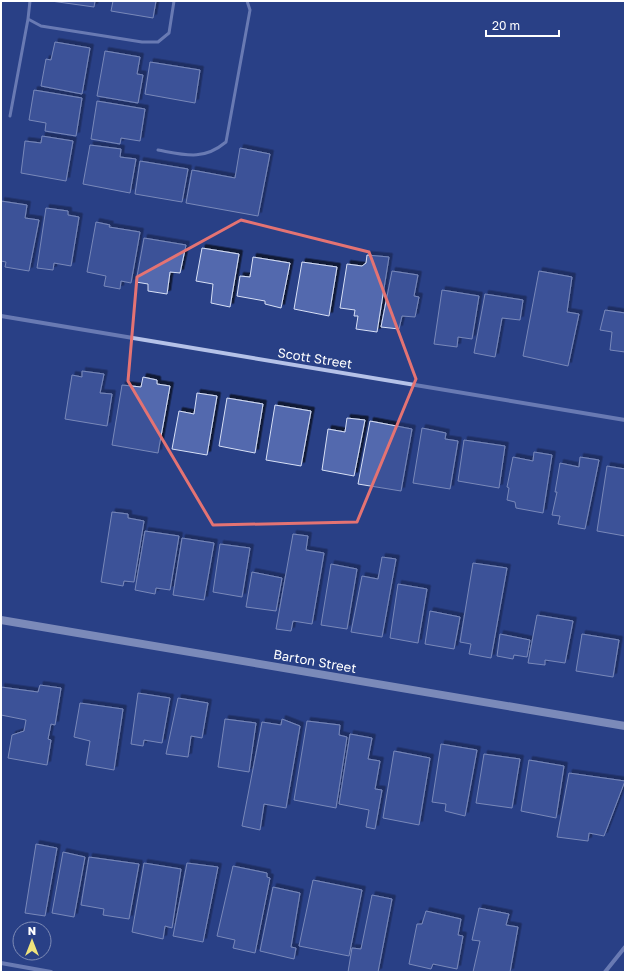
<svg xmlns="http://www.w3.org/2000/svg" width="626" height="973" font-family="'Golos Text',sans-serif">
<style>
.building{fill:#5269ae;stroke:#d8e0f6;filter:url(#shadow)}
.lines{fill:none;stroke-linecap:round;stroke-linejoin:round}
.lane{stroke:#b5c2e8;stroke-width:3}
.street{stroke:#b5c2e8;stroke-width:4}
.secondary{stroke:#dee4f7;stroke-width:8}
.marked{fill:none;stroke:#e47373;stroke-width:3;stroke-linejoin:round}
.labels{text-anchor:middle;stroke-width:3.5;stroke-linejoin:round;paint-order:stroke}
.street-label{font-size:13px;fill:#fff;stroke:#294086}
</style>
<defs>
<filter id="shadow"><feDropShadow dx="3.5" dy="-3.5" stdDeviation="0" flood-color="#0009"/></filter>
</defs>
<rect width="100%" height="100%" fill="#294086"/>
<!-- building -->
<path class="building" d="M51 1H95L94 7Z
M113 1H156L153 18 111 11Z
M55 42 90 48 82 94 41 86 46 59 51 60Z
M105 51 140 57 137 74 143 75 138 103 97 96Z
M150 62 200 70 195 103 145 94Z
M34 90 82 98 76 136 45 131 46 123 29 120Z
M97 101 145 109 140 141 121 138 120 144 91 139Z
M42 136 73 141 66 181 21 173 25 141 41 143Z
M90 145 121 149 120 157 136 159 130 193 83 184Z
M240 148 270 154 258 216 186 203 192 170 235 178Z
M140 161 188 169 182 202 135 194Z
M1 201 27 205 25 218 39 220 29 271 5 267 6 262 1 261Z
M46 208 68 211V215L79 217 71 266 54 263 53 270 37 268Z
M96 222 110 225 109 227 140 232 131 283 121 281 120 289 104 286 106 276 87 272Z
M144 238 186 245 180 273 170 272 167 294 148 291V284L136 282Z
M202 248 239 254 230 307 211 303 213 284 196 281Z
M367 255 389 257 377 332 356 329 358 316H354L355 310 340 308 347 264 362 266 366 263Z
M253 257 290 263 281 308 265 304V301L237 296 240 276 250 277Z
M302 262 337 267 329 316 294 309Z
M392 271 418 275 414 296 419 297 415 317 402 316 399 329 381 327Z
M539 271 572 277 567 312 579 314 568 366 523 356Z
M442 290 479 296 472 339 458 337 457 347 434 344Z
M485 294 523 300 520 320 502 318 495 357 474 353Z
M605 310 625 313V352L610 350 612 332 600 330Z
M82 371 104 374 100 393 112 394 107 426 65 419 72 375 82 377Z
M143 377 157 380V384L170 386 158 453 112 445 122 385 141 387Z
M197 393 217 396 207 455 172 449 179 411 194 414Z
M227 398 263 404 255 453 219 446Z
M275 405 311 411 301 466 266 460Z
M347 418 365 420 354 476 322 470 328 429 345 432Z
M370 421 412 429 401 491 358 484Z
M422 428 446 433 445 439 458 441 450 489 413 483Z
M464 440 505 446 499 488 458 481Z
M534 452 552 455 543 513 516 508 515 502 507 500 509 488 507 487 513 457 533 461Z
M580 457 599 460 585 529 558 524 560 516 552 515 557 492H555L560 463 579 467Z
M607 466 625 469V536L597 531Z
M112 512 128 514V518L144 521 134 582 124 581 123 586 101 582Z
M145 531 179 536 170 590 156 588 155 594 135 590Z
M293 534 308 536 306 550 324 553 312 624 293 621 291 631 276 629Z
M182 538 214 543 204 600 173 595Z
M220 544 250 548 242 597 213 592Z
M382 557 396 559 382 637 351 632 362 576 378 579Z
M473 563 507 568 491 658 469 654 471 644 460 642Z
M331 564 357 569 347 629 321 625Z
M252 572 282 578 276 611 246 607Z
M398 584 427 589 418 643 390 638Z
M430 611 460 617 454 649 425 644Z
M537 615 573 621 565 663 545 660V665L528 663Z
M500 634 530 640 527 657 514 655 513 659 497 656Z
M582 634 619 640 613 677 576 671Z
M40 685 61 688 55 725 51 724 48 739 51 740 47 765 8 758 12 735 24 731 26 720 1 715V687L38 692Z
M138 693 170 698 162 743 144 740 143 746 131 744Z
M178 698 208 703 202 738 191 736 188 757 166 754Z
M80 703 123 709 114 770 86 765 90 741 74 737Z
M225 719 256 723 249 772 218 767Z
M282 719 300 726 286 808 264 804 260 830 242 826 262 722 281 725Z
M307 721 340 725 339 735 347 737 336 808 294 800Z
M350 734 372 738 368 759 380 761 375 789 382 790 375 829 366 827 369 810 339 804Z
M441 744 477 750 465 816 445 811 446 804 432 802Z
M394 751 430 758 419 825 383 818Z
M484 754 520 759 512 808 476 803Z
M529 760 564 766 556 818 521 811Z
M569 773 625 781 604 836 589 833 588 841 557 837Z
M36 844 57 848 45 916 25 913Z
M63 852 85 857 74 917 52 913Z
M89 857 139 864 129 919 103 915 104 909 81 905Z
M144 863 181 869 172 928 165 926 163 939 132 932Z
M187 863 218 867 203 942 173 936Z
M233 866 267 873V877L270 878 255 953 233 948 235 940 217 936Z
M313 880 362 890 349 956 299 946Z
M273 887 300 893 291 947 296 948 294 959 260 951Z
M372 895 392 899 378 972H348L352 948 361 949Z
M479 908 509 914 506 925 518 927 510 972H473L480 941 472 940Z
M426 911 461 919 458 935 463 936 457 969 433 964 431 969 409 964 417 924H422Z"/>
<g class="lines">
<!-- lane -->
<path class="lane" d="M30 1 28 19 41 26 142 42H158L169 33 174 1
M10 116 28 19
M158 150C185 155 203 161 226 142L250 10 247 1"/>
<!-- street -->
<path class="street" d="M1 316 625 420
M1 963 51 972
M605 972 625 947"/>
<!-- secondary -->
<path class="secondary" d="M1 620 625 726"/>
</g>
<!-- marked area -->
<path d="M0 0H626V973H0ZM241 220 369 252 416 379 357 522 213 525 128 381 137 277Z" fill="#294086" fill-opacity=".55" fill-rule="evenodd"/>
<path class="marked" d="M241 220 369 252 416 379 357 522 213 525 128 381 137 277Z"/>
<g class="labels">
<!-- street labels -->
<g class="street-label">
<text transform="translate(315 358) rotate(9)" y="5">Scott Street</text>
<text transform="translate(315 661) rotate(10)" y="5">Barton Street</text>
</g>
</g>
<!-- border -->
<rect width="626" height="973" fill="none" stroke="#ffffff" stroke-width="4"/>
<!-- north arrow -->
<g transform="translate(32 941)"><circle r="19" fill="#294086" stroke="#7f8cb6"/>
<path d="M0-3L7 15L0 10L-7 15Z" fill="#efe37c"/>
<text y="-6" font-size="11" font-weight="bold" text-anchor="middle" fill="#ffffff">N</text>
</g>
<!-- scale -->
<path d="M486 30v6h73v-6" fill="none" stroke="#ffffff" stroke-width="2"/>
<text x="492" y="30" font-size="12" fill="#ffffff" stroke="#294086" stroke-width="3" paint-order="stroke">20 m</text>
</svg>
